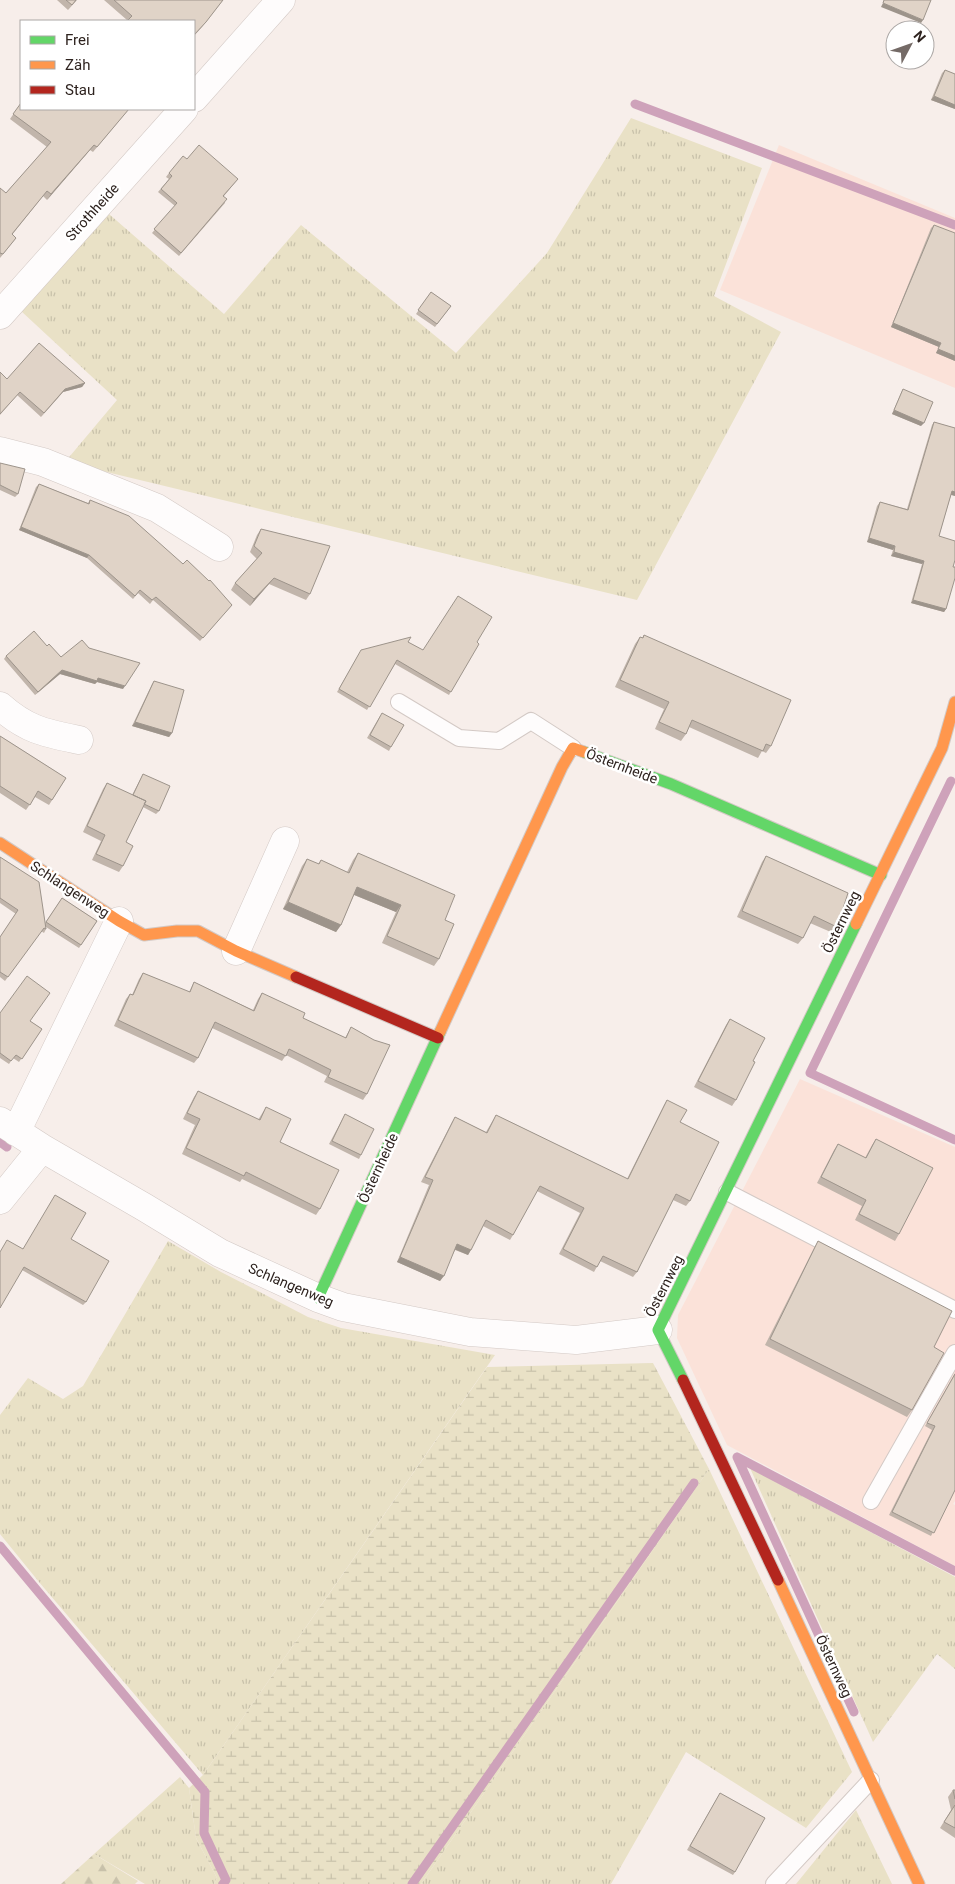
<svg xmlns="http://www.w3.org/2000/svg" width="955" height="1884" font-family="Roboto,sans-serif">
<style>
.built{fill:#fbe2d9}
.grass{fill:url(#grass-tufts)}
.forest{fill:url(#forest-firs)}
.wetland{fill:url(#wetland-marsh)}
.lines{fill:none;stroke-linecap:round;stroke-linejoin:round}
.stream{stroke:#cea2ba;stroke-width:9}
.lane-casing{stroke:#d3c9c5;stroke-width:18}
.street-casing{stroke:#d3c9c5;stroke-width:29}
.fast-casing{stroke:#d3c9c5;stroke-width:13}
.slow-casing{stroke:#d3c9c5;stroke-width:13}
.jam-casing{stroke:#d3c9c5;stroke-width:13}
.lane{stroke:#fefcfc;stroke-width:16}
.street{stroke:#fefcfc;stroke-width:28}
.fast{stroke:#63d668;stroke-width:11}
.slow{stroke:#ff974d;stroke-width:11}
.jam{stroke:#b3261e;stroke-width:11}
.wall{fill:#c1b5ab}
.shaded-wall{fill:#9d948b}
.building{fill:#e0d3c7;stroke:#9d948b}
.labels{text-anchor:middle;stroke-width:5;stroke-linejoin:round;paint-order:stroke}
.street-label{font-size:14px;fill:#2e231f;stroke:#fff}
</style>
<defs>
<pattern id="grass-tufts" width="24" height="20" patternUnits="userSpaceOnUse" patternTransform="scale(1.25)"><rect width="24" height="20" fill="#e9e1c6"/><path d="M3 7l-1-3M5 7V3M7 7l1-3M15 17l-1-3M17 17v-4M19 17l1-3" fill="none" stroke="#c8c1aa"/></pattern>
<pattern id="forest-firs" width="22" height="20" patternUnits="userSpaceOnUse" patternTransform="scale(1.25)"><rect width="22" height="20" fill="#e9e1c6"/><path d="M5 1l3.5 6h-7zM16 11l3.5 6h-7z" fill="#c8c1aa"/></pattern>
<pattern id="wetland-marsh" width="20" height="14" patternUnits="userSpaceOnUse" patternTransform="scale(1.25)"><rect width="20" height="14" fill="#e9e1c6"/><path d="M1 5h8M5 5V1M11 12h8M15 12V8" fill="none" stroke="#c8c1aa"/></pattern>
</defs>
<rect width="100%" height="100%" fill="#f7eeea"/>
<!-- built -->
<path class="built" d="M779 145 955 218V388L720 290Z
M800 1079 955 1147V1501L953 1504 955 1505V1566L727 1445 677 1338 678 1315Z"/>
<!-- grass -->
<path class="grass" d="M631 118 762 168 714 296 781 332 637 600 65 462 117 400 21 311 109 214 224 314 301 225 456 353 547 253Z
M168 1241 221 1272 308 1317 341 1328 495 1355 203 1775 39 1582 0 1534V1415L28 1378 63 1399 83 1386Z
M750 1468 955 1577V1669L937 1654 873 1742Z
M709 1469 852 1772 806 1828 686 1752 611 1884H421Z
M180 1777 189 1788 196 1838 217 1878 214 1884H145L94 1854Z
M856 1810 892 1884H796Z"/>
<!-- forest -->
<path class="forest" d="M94 1854 138 1881 135 1884H61Z"/>
<!-- wetland -->
<path class="wetland" d="M653 1363 709 1469 421 1884H214L217 1878 196 1838 189 1788 203 1775 487 1367Z"/>
<g class="lines">
<!-- stream -->
<path class="stream" d="M635 104 955 225
M951 781 810 1073 955 1140
M0 1142 7 1147
M737 1457 854 1712
M737 1457 955 1571
M0 1546 205 1792 204 1833 226 1880 223 1884
M412 1884 694 1483"/>
<defs>
<path id="lane" d="M399 702 459 738 499 741 531 721 573 748
M727 1192 955 1310
M871 1501 955 1353
M774 1884 871 1780"/>
<path id="street" d="M194 98 281 0
M0 315 184 109
M0 451 43 462 157 508 219 547
M0 706C27 730 45 733 79 740
M236 951 285 841
M0 1121 42 1148 144 1207 220 1253 318 1298 343 1307 470 1332 576 1340 658 1330
M16 1132 119 921
M0 1200 42 1148"/>
<path id="fast" d="M584 752 671 784 881 875
M318 1298 440 1032
M683 1380 658 1330 856 924"/>
<path id="slow" d="M0 843 119 921 144 935 177 931H198L236 951 296 977
M856 924 942 748 955 702
M440 1032 562 767 573 748 584 752
M778 1580 919 1884"/>
<path id="jam" d="M296 977 438 1038
M683 1380 778 1580"/>
</defs>
<!-- lane casing -->
<use href="#lane" class="lane-casing"/>
<!-- street casing -->
<use href="#street" class="street-casing"/>
<!-- fast casing -->
<use href="#fast" class="fast-casing"/>
<!-- slow casing -->
<use href="#slow" class="slow-casing"/>
<!-- jam casing -->
<use href="#jam" class="jam-casing"/>
<!-- lane -->
<use href="#lane" class="lane"/>
<!-- street -->
<use href="#street" class="street"/>
<!-- fast -->
<use href="#fast" class="fast"/>
<!-- slow -->
<use href="#slow" class="slow"/>
<!-- jam -->
<use href="#jam" class="jam"/>
</g>
<!-- wall -->
<path class="wall" d="M57 0H77L68 10Z
M104 0H223L202 27 194 36V21L127 20Z
M945 70 955 74V109L931 100 942 73Z
M21 103V109H129L93 152 90 150 47 200 43 196 12 235 16 238 0 258V188L6 193 47 147 10 119Z
M187 159 238 179 224 196 225 203 179 256 152 233 175 206 158 192 169 179 166 177 169 173Z
M934 225 955 361 936 353 939 347 891 327 931 228Z
M431 292 451 306 435 327 416 314Z
M0 372 7 379 85 383 82 387 63 392 41 417 17 395 0 415Z
M903 389 921 426 892 414 901 393Z
M934 422 955 428V496L951 495 939 536 953 567 946 609 944 612 911 603 922 564 891 556 893 550 867 542 877 506 880 502 907 509 932 425Z
M0 463 18 494 15 497 0 490Z
M39 484 88 503 90 500 183 564 232 605 200 641 153 600 150 604 138 593 133 599 87 558 19 530 36 487Z
M261 529 310 594 306 600 269 584 250 606 231 590 235 583 257 559 250 552 257 535Z
M644 635 771 746 766 753 762 751 758 758 689 727 686 734 681 741 655 729 664 709 615 687 635 644 640 637 642 638Z
M408 642 422 650 477 642 449 695 395 664 367 710 337 692 359 654Z
M47 646 61 657 123 689 97 682 95 684 60 674 35 695 4 659 6 656Z
M154 681 172 733 169 737 132 726 152 684Z
M380 716 391 747 389 751 367 738Z
M0 736 66 778 49 805 35 797 26 810 0 793Z
M143 774 159 811 156 814 143 807 126 842 123 866 119 872 92 860 101 841 83 832 103 789 107 783 132 795Z
M358 853 445 920 439 959 434 966 382 943 396 912 354 895 341 925 336 932 283 909 302 866 307 859 318 864 321 860 347 872 353 860Z
M766 856 837 927 833 933 810 923 803 938 798 944 737 917 762 862Z
M0 857 45 923 62 898 97 921 79 948 46 927V929L44 933 41 931 5 981 0 977V937L16 914 0 903Z
M143 973 189 992 194 982 253 1010 258 999 262 993 303 1018 345 1038 351 1027 367 1094 363 1100 324 1082 327 1076 286 1055 282 1061 212 1028 198 1058 194 1063 114 1026 126 999 130 994 132 995 139 979Z
M0 1013 30 1021 42 1029 19 1062 13 1058 9 1064 0 1058Z
M730 1019 753 1061 736 1100 732 1106 694 1087 726 1025Z
M198 1091 258 1120 266 1107 280 1142 320 1209 316 1215 242 1179 240 1182 182 1154 195 1125 183 1119 194 1097Z
M667 1100 680 1122 690 1201 686 1206 673 1200 637 1272 633 1277 600 1261 594 1272 559 1254 580 1213 537 1191 513 1235 510 1240 483 1226 468 1255 455 1250 440 1281 397 1262 429 1185 421 1182 452 1122 455 1117 486 1132 496 1115 627 1179 664 1105Z
M345 1114 361 1155 359 1159 329 1144Z
M876 1139 899 1234 895 1241 855 1220 862 1206 817 1183 834 1150 838 1144 865 1158 872 1145Z
M71 1239 86 1302 83 1305 22 1270V1249Z
M818 1241 934 1347 912 1410 907 1417 765 1345 814 1248Z
M955 1373V1490L931 1536 889 1515 932 1430 925 1426Z
M953 1790H955V1838L940 1828 951 1810 948 1797Z
M720 1793 735 1872 733 1875 687 1850Z"/>
<!-- shaded-wall -->
<path class="shaded-wall" d="M883 3 923 20 921 23 881 7Z
M934 96 955 105V109L931 100Z
M94 145 90 150 47 200 51 194Z
M893 323 941 343 939 347 891 327Z
M938 349 955 356V361L936 353Z
M85 383 82 387 63 392 41 417 65 389Z
M894 410 924 423 921 426 892 414Z
M952 491 955 492V496L949 494Z
M21 527 89 555 87 558 19 530Z
M869 538 895 546 893 550 867 542Z
M894 552 924 561 922 564 891 556Z
M274 578 269 584 250 606 254 599Z
M913 600 946 609 944 612 911 603Z
M62 670 98 678 125 686 123 689 97 682 95 684 60 674 35 695 38 692Z
M135 722 172 733 169 737 132 726Z
M357 887 401 905 396 912 352 894Z
M288 902 341 925 336 932 283 909Z
M457 1244 471 1250 468 1255 454 1249Z
M400 1257 444 1276 440 1281 397 1262Z"/>
<!-- building -->
<path class="building" d="M66 0H76L72 5Z
M114 0H223L206 22 194 35V21H127L132 16Z
M884 0H931L923 20 883 3Z
M945 70 955 74V105L934 96Z
M21 103V109H129L97 147 94 145 51 194 47 191 12 234 16 238 3 254 0 253V188L6 193 51 142 13 114Z
M199 145 238 179 223 196 227 199 181 253 154 229 177 203 161 189 172 176 169 173 183 156 187 159Z
M934 225 955 233V356L938 349 941 343 893 323Z
M431 292 451 306 437 324 418 310Z
M39 343 85 383 65 389 44 413 20 392 0 414V372L7 379Z
M903 389 933 402 924 423 894 410Z
M934 422 955 428V492L952 491 939 536 955 541V560L953 567H955V578L946 609 913 600 924 561 894 552 895 546 869 538 880 502 908 510Z
M0 463 25 469 18 494 0 485Z
M39 484 89 504 90 500 129 516 183 564 187 560 209 581 210 580 232 605 203 638 156 597 152 600 140 590 135 596 89 555 21 527Z
M261 529 330 546 310 594 274 578 254 599 235 583 262 553 254 546Z
M458 596 492 617 477 642 479 644 451 692 397 660 370 707 339 689 361 650 411 637 408 642 423 650Z
M34 631 47 646 49 644 61 657 82 640 89 648 140 663 125 686 98 678 97 681 62 670 38 692 6 656Z
M644 635 791 700 771 746 766 744 763 751 692 720 686 734 659 722 669 702 620 680 640 637 643 638Z
M154 681 184 690 172 733 135 722Z
M382 713 404 725 391 747 370 735Z
M0 736 66 778 52 800 38 791 30 805 0 786Z
M143 774 170 786 159 811 144 804 146 801 133 795Z
M107 783 146 801 126 842 133 846 123 866 96 854 105 835 87 826Z
M358 853 455 895 445 920 454 924 439 959 387 936 401 905 357 887 341 925 288 902 307 859 319 864 321 860 349 873Z
M766 856 848 893 837 927 814 916 803 938 742 911Z
M0 857 39 882 46 929 44 928 8 977 0 972V937L18 910 0 898Z
M62 898 97 921 81 945 46 922Z
M143 973 190 992 194 982 254 1011 262 993 305 1013 303 1018 346 1038 351 1027 374 1040 390 1045 367 1094 328 1077 331 1070 289 1049 286 1056 215 1022 198 1058 118 1020 130 994 133 995Z
M27 976 50 993 30 1021 42 1029 22 1059 16 1055 11 1061 0 1053V1013Z
M730 1019 765 1038 753 1061 755 1062 736 1100 698 1081Z
M198 1091 260 1120 266 1107 291 1119 280 1142 339 1170 320 1209 246 1172 244 1176 186 1148 200 1119 187 1113Z
M667 1100 687 1110 680 1122 719 1142 690 1201 676 1194 637 1272 603 1256 597 1267 563 1249 584 1208 540 1186 513 1235 486 1220 471 1250 457 1244 444 1276 400 1257 433 1180 425 1177 455 1117 487 1133 496 1115 628 1179Z
M345 1114 374 1129 361 1155 332 1141Z
M876 1139 933 1168 899 1234 859 1214 866 1200 821 1177 838 1144 866 1158Z
M55 1195 86 1213 71 1239 109 1261 86 1302 24 1267 0 1308V1252L7 1240 23 1249Z
M818 1241 952 1311 934 1347 944 1353 912 1410 770 1339Z
M955 1374V1490L934 1533 892 1512 935 1426 927 1423Z
M953 1790H955V1799Z
M720 1793 765 1818 735 1872 690 1846Z
M955 1805V1828L944 1822Z"/>
<g class="labels">
<!-- street labels -->
<g class="street-label">
<text transform="translate(92 212) rotate(-48)" y="5">Strothheide</text>
<text transform="translate(622 766) rotate(21)" y="5">Östernheide</text>
<text transform="translate(70 889) rotate(33)" y="5">Schlangenweg</text>
<text transform="translate(841 922) rotate(-64)" y="5">Östernweg</text>
<text transform="translate(378 1168) rotate(-65)" y="5">Östernheide</text>
<text transform="translate(291 1285) rotate(23)" y="5">Schlangenweg</text>
<text transform="translate(664 1286) rotate(-63)" y="5">Östernweg</text>
<text transform="translate(834 1666) rotate(65)" y="5">Östernweg</text>
</g>
</g>
<!-- legend -->
<rect x="20" y="20" width="175" height="90" fill="#ffffff" stroke="#aba7a5"/>
<rect x="30" y="36" width="25" height="8" fill="#63d668" stroke="#aba7a5"/>
<text x="65" y="45" font-size="15" fill="#2e231f">Frei</text>
<rect x="30" y="61" width="25" height="8" fill="#ff974d" stroke="#aba7a5"/>
<text x="65" y="70" font-size="15" fill="#2e231f">Zäh</text>
<rect x="30" y="86" width="25" height="8" fill="#b3261e" stroke="#aba7a5"/>
<text x="65" y="95" font-size="15" fill="#2e231f">Stau</text>
<!-- north arrow -->
<g transform="translate(910 45) rotate(49)"><circle r="24" fill="#ffffff" stroke="#aba7a5"/>
<path d="M0-4L9 19L0 12L-9 19Z" fill="#746a66"/>
<text y="-8" font-size="14" font-weight="bold" text-anchor="middle" fill="#2e231f">N</text>
</g>
</svg>
